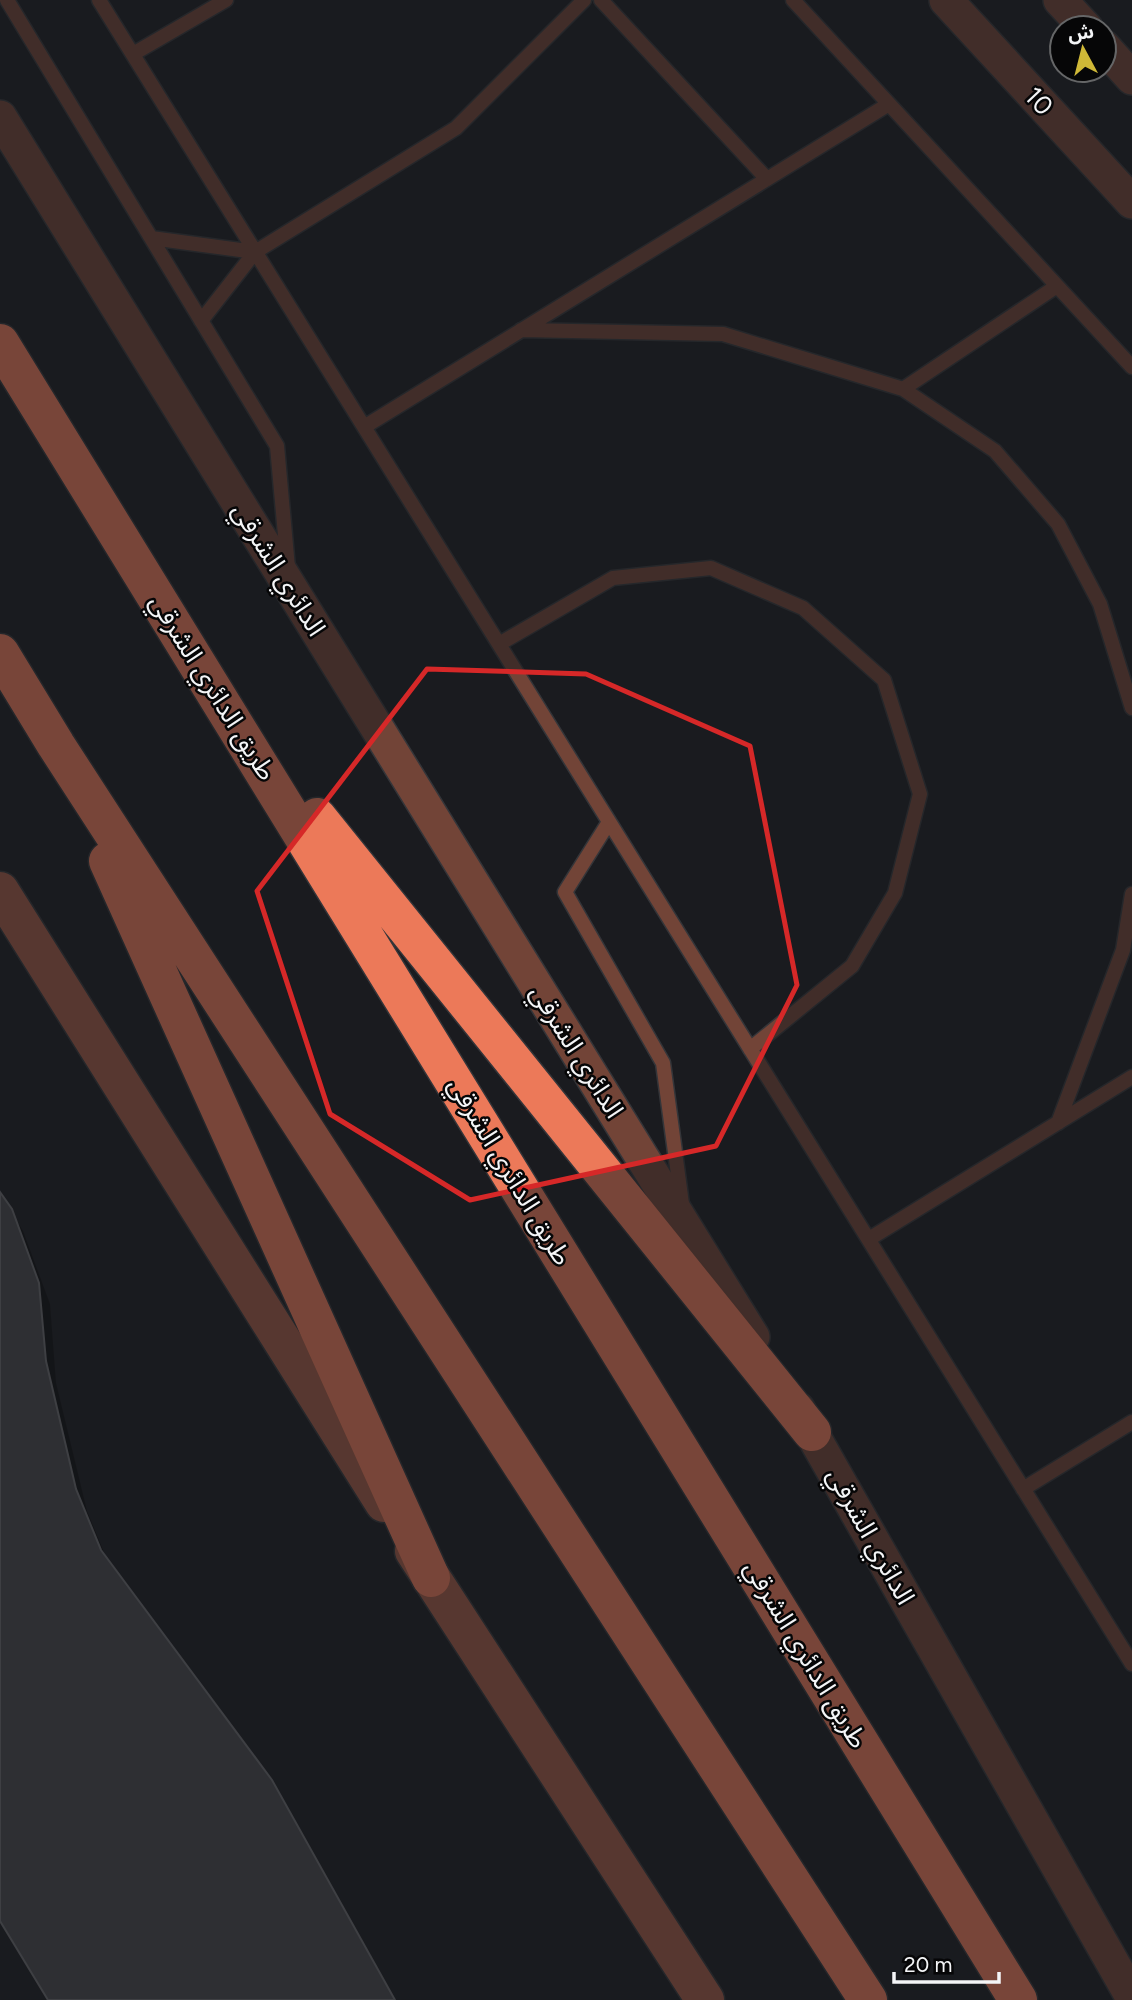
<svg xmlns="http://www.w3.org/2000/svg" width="1132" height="2000" font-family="Figtree,'Noto Sans Arabic',sans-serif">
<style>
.shadow{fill:#0007}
.building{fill:#47484c;stroke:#6a6b6f;stroke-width:2}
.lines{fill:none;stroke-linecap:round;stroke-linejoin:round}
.service-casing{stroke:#343539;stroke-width:17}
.tertiary-casing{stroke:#343539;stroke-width:36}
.secondary-casing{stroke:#343539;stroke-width:41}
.motorway-casing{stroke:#343539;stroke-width:41}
.service{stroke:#724437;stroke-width:14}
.tertiary{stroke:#724437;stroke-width:33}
.secondary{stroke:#a35a45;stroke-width:38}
.motorway{stroke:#ec7959;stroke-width:38}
.marked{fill:none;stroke:#d62828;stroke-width:5;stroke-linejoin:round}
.labels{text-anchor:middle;stroke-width:5;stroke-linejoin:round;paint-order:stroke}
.street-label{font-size:26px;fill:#f4f5f7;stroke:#060607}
</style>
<rect width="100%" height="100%" fill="#1a1b1f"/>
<!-- shadow -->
<path class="shadow" d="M0 1195 23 1231 50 1304 56 1383 87 1511 108 1562 394 2000H50L0 1919Z"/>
<!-- building -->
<path class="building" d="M0 1192 12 1209 39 1283 46 1361 76 1489 101 1550 272 1780 395 2000H48L0 1921Z"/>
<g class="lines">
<defs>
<path id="service" d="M7 0 277 446 288 568
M99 0 1132 1664
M601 0 767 179
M793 0 1132 367
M133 54 226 0
M151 238 255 252 201 321
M255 252 456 128 584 0
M521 330 723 334 903 389 995 451 1058 524 1100 604 1132 708
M903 389 1057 286
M364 427 889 104
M499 644 613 578 711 568 803 608 884 680 920 794 895 893 852 966 750 1049
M609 822 565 892 663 1063 682 1204
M1058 1123 1123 950 1132 894
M869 1239 1132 1077
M1023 1489 1132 1422"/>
<path id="tertiary" d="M946 0 1132 202
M1060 0 1086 28
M1104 47 1132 78
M0 117 753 1337
M798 1409 1132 1997"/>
<path id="secondary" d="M0 891 384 1503
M414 1551 705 2000"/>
<path id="motorway" d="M0 343 1018 2000
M0 653 56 745 868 2000
M317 817 812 1432
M108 861 431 1578"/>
</defs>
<!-- service casing -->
<use href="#service" class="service-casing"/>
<!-- tertiary casing -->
<use href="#tertiary" class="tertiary-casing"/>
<!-- secondary casing -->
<use href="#secondary" class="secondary-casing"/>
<!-- motorway casing -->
<use href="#motorway" class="motorway-casing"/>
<!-- service -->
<use href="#service" class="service"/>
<!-- tertiary -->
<use href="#tertiary" class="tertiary"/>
<!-- secondary -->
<use href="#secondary" class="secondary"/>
<!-- motorway -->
<use href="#motorway" class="motorway"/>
</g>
<!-- marked area -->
<path d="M0 0H1132V2000H0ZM427 669 586 674 750 746 797 985 716 1146 470 1200 330 1114 257 891Z" fill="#1a1b1f" fill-opacity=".55" fill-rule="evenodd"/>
<path class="marked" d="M427 669 586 674 750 746 797 985 716 1146 470 1200 330 1114 257 891Z"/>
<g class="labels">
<!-- street labels -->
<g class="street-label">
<text transform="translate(1039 101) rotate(47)" y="9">10</text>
<text transform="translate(279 569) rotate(58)" y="9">الدائري الشرقي</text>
<text transform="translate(213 687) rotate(58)" y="9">طريق الدائري الشرقي</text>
<text transform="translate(577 1051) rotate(58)" y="9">الدائري الشرقي</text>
<text transform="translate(510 1171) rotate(59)" y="9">طريق الدائري الشرقي</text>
<text transform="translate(871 1536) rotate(61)" y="9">الدائري الشرقي</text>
<text transform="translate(806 1654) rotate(59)" y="9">طريق الدائري الشرقي</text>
</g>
</g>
<!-- north arrow -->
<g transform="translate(1083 49) rotate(353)"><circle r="33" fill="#060607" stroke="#656667" stroke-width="2"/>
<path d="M0-5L12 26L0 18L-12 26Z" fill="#cfb837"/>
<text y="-10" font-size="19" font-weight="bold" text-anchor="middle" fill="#f4f5f7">ش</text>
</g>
<!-- scale -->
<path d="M894 1972v10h105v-10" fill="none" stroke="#f4f5f7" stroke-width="3.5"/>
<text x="904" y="1972" font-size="21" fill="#f4f5f7" stroke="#060607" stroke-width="5" paint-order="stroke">20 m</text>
</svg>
